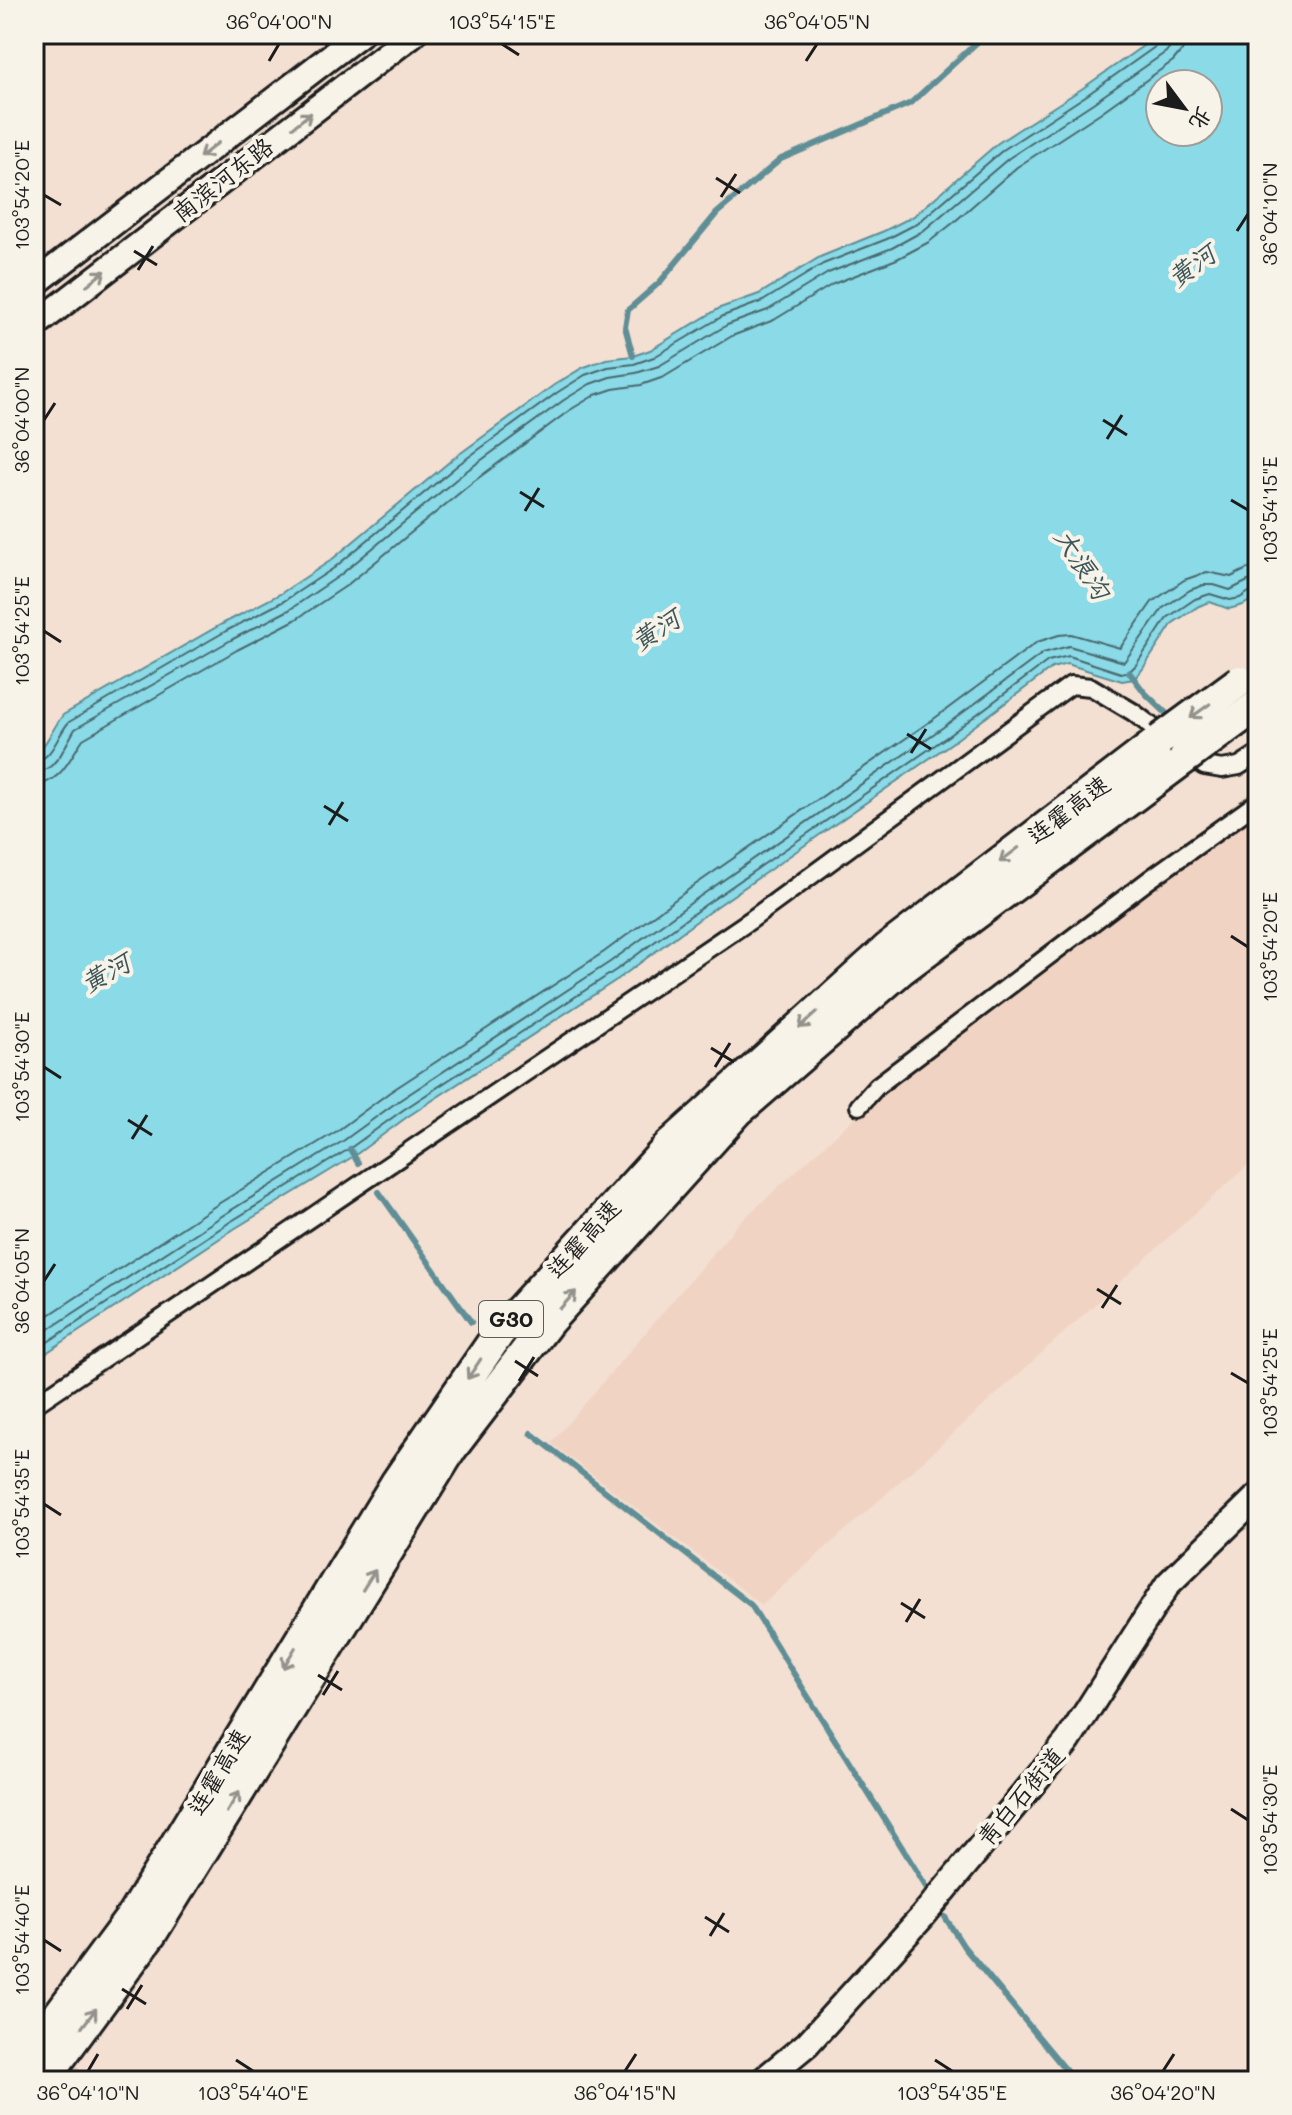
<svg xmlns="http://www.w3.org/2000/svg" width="1292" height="2115" font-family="Mali,'LXGW WenKai TC',sans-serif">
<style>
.built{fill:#f1d3c3}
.water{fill:#8adae7;stroke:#5e8e96;stroke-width:2;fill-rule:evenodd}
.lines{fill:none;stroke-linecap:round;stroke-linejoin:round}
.shore{stroke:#48686d;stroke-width:2}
.stream{stroke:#5e8e96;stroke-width:6}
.street-tunnel{stroke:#c8b9ae;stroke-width:16;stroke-dasharray:16 8;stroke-linecap:butt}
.street-casing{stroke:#1c1c1c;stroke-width:22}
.secondary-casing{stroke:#1c1c1c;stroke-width:30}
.highway-casing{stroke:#1c1c1c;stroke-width:36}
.street{stroke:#f7f3e8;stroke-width:16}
.secondary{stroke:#f7f3e8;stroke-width:24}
.highway{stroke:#f7f3e8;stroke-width:30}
.highway-bridge-casing{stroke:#1c1c1c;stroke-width:36;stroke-linecap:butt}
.highway-bridge{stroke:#f7f3e8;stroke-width:30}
.oneway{stroke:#94928c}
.ticks{fill:none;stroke:#1c1c1c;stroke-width:3}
.labels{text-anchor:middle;stroke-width:8;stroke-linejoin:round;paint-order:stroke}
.shield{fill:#f7f3e8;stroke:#5e5c59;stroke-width:2}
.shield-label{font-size:22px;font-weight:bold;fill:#1c1c1c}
.street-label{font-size:24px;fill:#1c1c1c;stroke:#f7f3e8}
.water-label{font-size:26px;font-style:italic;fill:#3d5559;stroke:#f7f3e8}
.neatline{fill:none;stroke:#1c1c1c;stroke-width:3}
.ticks-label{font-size:20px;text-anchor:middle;fill:#1c1c1c}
</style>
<rect width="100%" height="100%" fill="#f3e0d2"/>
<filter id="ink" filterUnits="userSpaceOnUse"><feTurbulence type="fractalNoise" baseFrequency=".0125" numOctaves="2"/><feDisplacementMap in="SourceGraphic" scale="16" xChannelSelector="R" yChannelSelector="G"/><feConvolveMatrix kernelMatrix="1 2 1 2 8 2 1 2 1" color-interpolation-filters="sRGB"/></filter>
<g filter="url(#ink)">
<!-- built -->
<path class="built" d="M1258 796V1156L944 1442 762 1605 551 1443 739 1223 976 1007Z"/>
<!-- water -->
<path class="water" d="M1160 34H1258V596L1243 605 1229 609 1210 602 1199 606 1173 623 1142 670 1134 679 1122 681 1067 664 1052 668 953 742 709 912 621 977 407 1117 354 1156 234 1229 34 1361V757C47 745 52 729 63 715L222 624 280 594 330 561 454 458 554 385 582 368 606 359 633 356 650 350 720 308 759 294 820 257 884 231 914 216 998 143 1083 88ZM1160 84H1208V132H1160Z"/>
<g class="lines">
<!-- shore -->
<path class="shore" d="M34 762C53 759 57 735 69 722L226 631 284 601 334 568 459 464 558 392 585 375 608 367 634 364 654 357 723 316 763 301 823 264 887 239 918 223 1003 150 1087 95 1159 44 1162 40 1163 34
M34 772 43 771 51 766 60 756 75 729 231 640 289 610 339 576 465 472 564 400 590 384 610 377 636 373 659 366 727 325 768 310 828 273 892 248 923 231 1009 158 1093 103 1166 52 1172 44 1173 34
M34 785C62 783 69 759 83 739L237 650 295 620 346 586 473 482 570 410 595 395 613 389 641 385 664 377 732 336 774 320 833 284 897 259 929 242 953 223 1017 167 1100 113 1173 61 1183 49 1185 34
M34 1325 218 1204 337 1131 390 1092 604 952 692 887 935 718 1037 642 1059 635 1071 634 1120 648 1152 602 1184 580 1207 572 1231 577 1247 569 1258 568
M34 1339 225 1214 343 1141 397 1102 610 962 699 897 942 728 1043 653 1069 646 1124 662 1163 608 1190 590 1204 585H1214L1230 590 1248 581 1258 580
M34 1351 230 1222 349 1149 403 1110 616 970 705 905 948 736 1048 661 1069 656 1121 673 1130 671 1136 665 1167 618 1195 599 1210 594 1230 600 1240 598 1252 590H1258"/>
<!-- stream -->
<path class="stream" d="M633 356 625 327 628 310 660 282 717 213 781 159 911 103 986 34
M1129 672 1145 693 1167 714
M350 1149 358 1163
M379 1192 471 1322
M531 1433 751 1605 926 1886
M945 1917 964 1947 1075 2081"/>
<!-- street-tunnel -->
<path class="street-tunnel" d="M59 2050 77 2081"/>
<defs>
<path id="street" d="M859 1106 877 1086 1150 879 1258 802
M34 1405 752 919 1071 685 1091 687 1133 712 1204 766 1222 769 1239 766 1258 754
M34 2008 40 2018"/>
<path id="secondary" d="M34 284 360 34
M34 326 413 34
M762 2081 807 2044 922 1917 1068 1741 1168 1584 1258 1496"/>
<path id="highway" d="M34 2048 132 1916 396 1483 499 1333 670 1145 888 948 1160 740
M43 2081 151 1934 451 1449 549 1321 738 1111 902 969 1184 759"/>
</defs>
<!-- street casing -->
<use href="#street" class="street-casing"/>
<!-- secondary casing -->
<use href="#secondary" class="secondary-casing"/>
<!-- highway casing -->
<use href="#highway" class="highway-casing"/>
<!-- street -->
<use href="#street" class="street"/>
<!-- secondary -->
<use href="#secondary" class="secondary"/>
<!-- highway -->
<use href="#highway" class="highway"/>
<defs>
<path id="highway-bridge" d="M1160 740 1240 681
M1184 759 1258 705"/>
</defs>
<!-- highway-bridge casing -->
<use href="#highway-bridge" class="highway-bridge-casing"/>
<!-- highway-bridge -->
<use href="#highway-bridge" class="highway-bridge"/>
</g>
<!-- one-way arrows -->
<defs><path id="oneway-shaft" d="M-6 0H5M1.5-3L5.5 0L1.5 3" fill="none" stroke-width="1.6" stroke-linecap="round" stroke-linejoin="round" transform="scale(2)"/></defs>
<g class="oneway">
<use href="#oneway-shaft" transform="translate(302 120) rotate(-38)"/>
<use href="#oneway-shaft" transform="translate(209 150) rotate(142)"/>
<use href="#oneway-shaft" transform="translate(96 278) rotate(-38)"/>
<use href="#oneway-shaft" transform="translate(1200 711) rotate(144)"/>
<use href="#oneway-shaft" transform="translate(1009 855) rotate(143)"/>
<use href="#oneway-shaft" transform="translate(808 1020) rotate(138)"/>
<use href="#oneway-shaft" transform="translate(568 1300) rotate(-48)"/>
<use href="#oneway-shaft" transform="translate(474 1369) rotate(124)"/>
<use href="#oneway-shaft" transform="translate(369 1580) rotate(-58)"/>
<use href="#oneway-shaft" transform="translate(289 1658) rotate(121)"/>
<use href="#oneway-shaft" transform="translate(233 1802) rotate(-58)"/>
<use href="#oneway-shaft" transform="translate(89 2018) rotate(-53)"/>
</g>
</g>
<!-- ticks -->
<path class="ticks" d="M502 44 519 55M269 61 279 44M806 61 817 44M716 178 740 193M44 195 61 205M721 197 736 174M1237 231 1248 214M134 251 157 265M138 270 153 246M44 420 55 403M1103 420 1127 435M1107 439 1122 415M520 492 544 507M1231 500 1248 510M525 511 539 488M44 631 61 642M907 734 931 749M911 753 926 729M324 806 348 821M329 825 343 802M1231 936 1248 947M711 1048 734 1062M44 1067 61 1078M715 1067 730 1043M128 1120 152 1135M132 1139 147 1115M44 1281 55 1264M1097 1289 1121 1304M1102 1308 1117 1285M515 1361 538 1376M1231 1373 1248 1383M519 1381 534 1357M44 1504 61 1515M901 1603 925 1618M906 1622 920 1599M318 1675 342 1690M323 1695 338 1671M1231 1809 1248 1820M705 1917 729 1932M710 1936 724 1913M44 1940 61 1951M122 1989 146 2004M127 2009 142 1985M236 2060 253 2071M935 2060 952 2071M88 2071 98 2054M625 2071 636 2054M1163 2071 1174 2054"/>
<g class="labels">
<!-- shield labels -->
<rect class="shield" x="479" y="1301" width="64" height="36" rx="6"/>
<g class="shield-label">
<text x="511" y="1327">G30</text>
</g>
<!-- street labels -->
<g class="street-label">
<text transform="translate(223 180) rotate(-38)" y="8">南滨河东路</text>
<text transform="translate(1069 810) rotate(-37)" y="8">连霍高速</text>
<text transform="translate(584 1239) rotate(-48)" y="8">连霍高速</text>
<text transform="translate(219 1772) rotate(-59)" y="8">连霍高速</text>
<text transform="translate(1021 1797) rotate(-50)" y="8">青白石街道</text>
</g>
<!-- water labels -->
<g class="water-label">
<text transform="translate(1192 266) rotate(-36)" y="9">黄河</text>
<text transform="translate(1082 564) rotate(57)" y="9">大浪沟</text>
<text transform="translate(656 630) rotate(-33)" y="9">黄河</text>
<text transform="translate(106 973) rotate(-29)" y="9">黄河</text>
</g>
</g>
<!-- margin -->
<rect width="1292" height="2115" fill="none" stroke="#f7f3e8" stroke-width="88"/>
<!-- north arrow -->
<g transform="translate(1184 108) rotate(122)"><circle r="38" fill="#f7f3e8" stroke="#9f9d96" stroke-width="2"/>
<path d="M0-6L14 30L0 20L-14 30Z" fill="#1c1c1c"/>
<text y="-12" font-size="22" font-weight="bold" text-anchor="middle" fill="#1c1c1c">北</text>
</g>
<rect x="44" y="44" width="1204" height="2027" class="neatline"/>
<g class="ticks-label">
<text x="279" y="29">36°04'00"N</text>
<text x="502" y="29">103°54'15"E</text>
<text x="817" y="29">36°04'05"N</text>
<text transform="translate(22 195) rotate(-90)" y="7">103°54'20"E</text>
<text transform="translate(1270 214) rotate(-90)" y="7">36°04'10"N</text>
<text transform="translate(22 420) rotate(-90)" y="7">36°04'00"N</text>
<text transform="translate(1270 510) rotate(-90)" y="7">103°54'15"E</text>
<text transform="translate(22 631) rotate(-90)" y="7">103°54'25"E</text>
<text transform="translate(1270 947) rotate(-90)" y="7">103°54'20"E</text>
<text transform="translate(22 1067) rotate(-90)" y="7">103°54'30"E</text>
<text transform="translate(22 1281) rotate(-90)" y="7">36°04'05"N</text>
<text transform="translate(1270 1383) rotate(-90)" y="7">103°54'25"E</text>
<text transform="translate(22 1504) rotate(-90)" y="7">103°54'35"E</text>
<text transform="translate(1270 1820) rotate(-90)" y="7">103°54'30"E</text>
<text transform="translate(22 1940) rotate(-90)" y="7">103°54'40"E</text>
<text x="88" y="2100">36°04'10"N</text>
<text x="253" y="2100">103°54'40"E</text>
<text x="625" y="2100">36°04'15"N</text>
<text x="952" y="2100">103°54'35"E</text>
<text x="1163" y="2100">36°04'20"N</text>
</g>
</svg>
